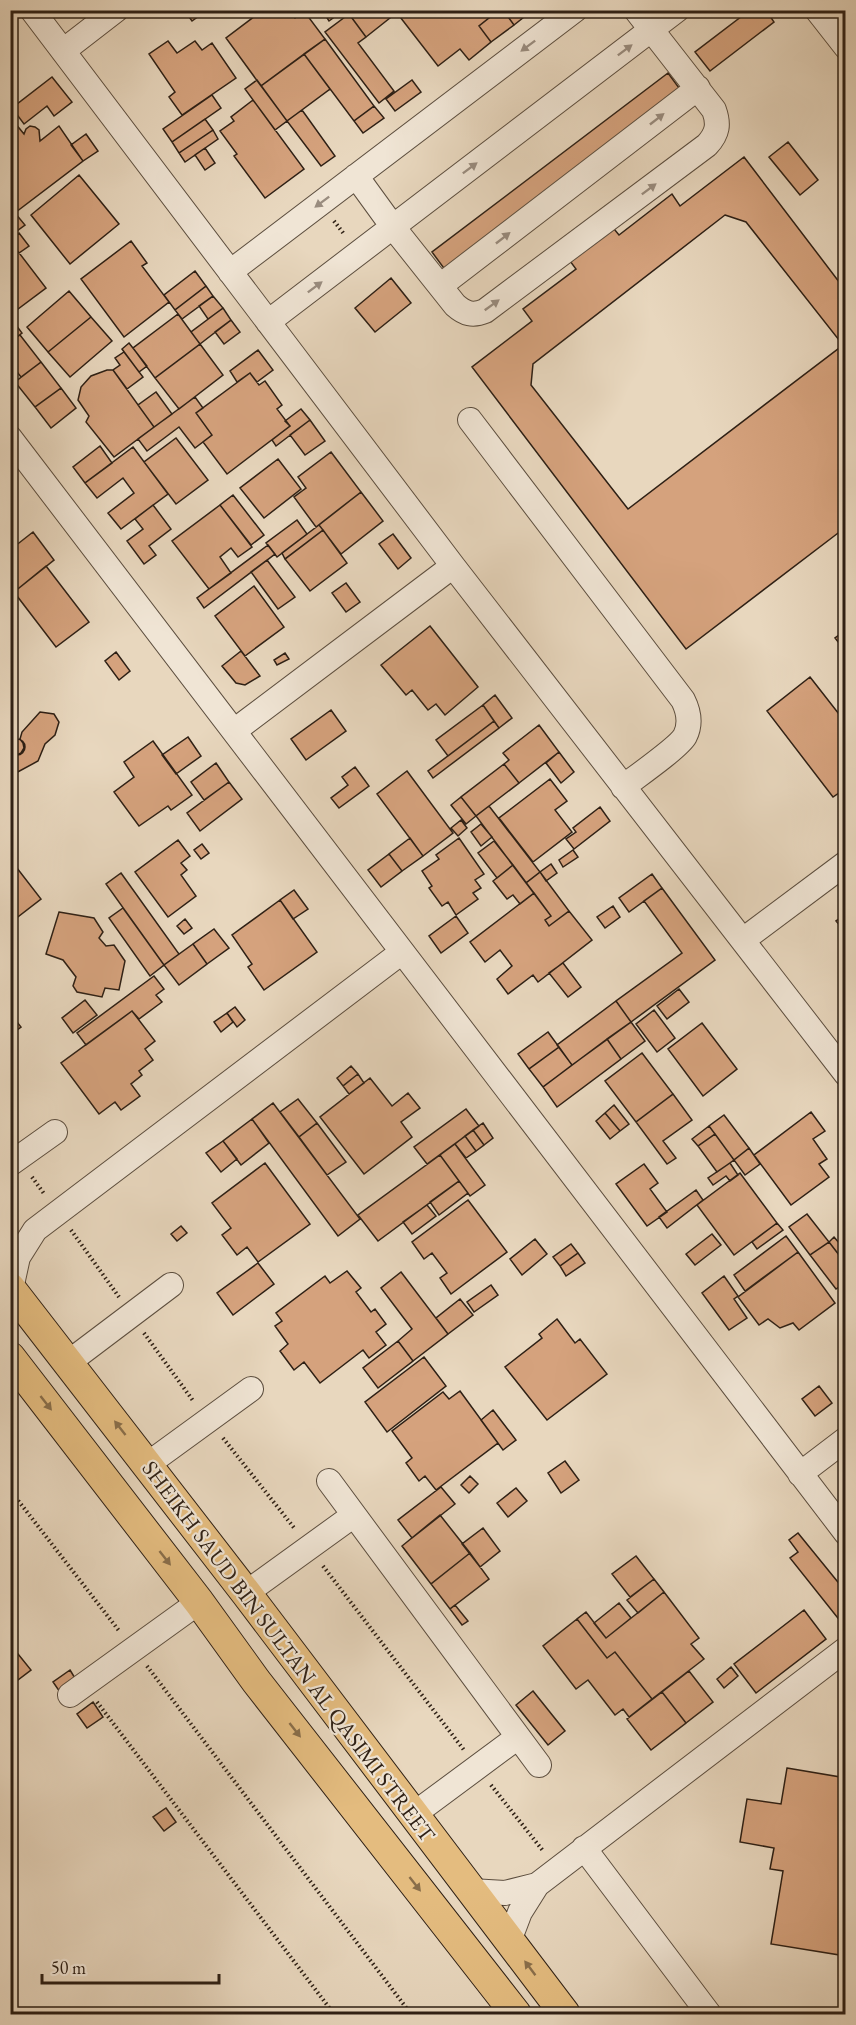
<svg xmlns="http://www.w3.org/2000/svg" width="856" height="2025" font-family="'EB Garamond',serif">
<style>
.building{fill:#d5a27d;stroke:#2e2015;stroke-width:1.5;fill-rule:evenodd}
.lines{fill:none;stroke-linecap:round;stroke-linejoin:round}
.minor-casing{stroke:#5c4e3f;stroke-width:26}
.major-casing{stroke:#2e2015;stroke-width:32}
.path{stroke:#2e2015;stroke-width:4;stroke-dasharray:1.5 3;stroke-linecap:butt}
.minor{stroke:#f0e5d5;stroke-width:24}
.major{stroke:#e4bc7f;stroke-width:30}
.oneway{fill:#998c7f}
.oneway2{fill:#896e4a}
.labels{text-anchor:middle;stroke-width:4.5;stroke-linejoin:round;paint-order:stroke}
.street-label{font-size:22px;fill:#2e2015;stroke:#f0e5d5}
</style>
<rect width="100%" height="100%" fill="#e8d7be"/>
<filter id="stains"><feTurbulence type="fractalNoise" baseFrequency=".00333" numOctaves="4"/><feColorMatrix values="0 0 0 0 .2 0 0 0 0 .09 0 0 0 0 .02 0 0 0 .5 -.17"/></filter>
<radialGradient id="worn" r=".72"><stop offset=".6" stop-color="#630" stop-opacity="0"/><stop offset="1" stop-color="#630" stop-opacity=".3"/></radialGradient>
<!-- building -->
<path class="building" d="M184 10H205L206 11 192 21Z
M263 10H289L295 18 304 11 325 39 261 86 226 38Z
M322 10H344L329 21Z
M363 10H400L366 37 352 18Z
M400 10H499L479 26 491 42 469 60 460 49 438 66 397 13Z
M499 10H503L514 25 491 42 479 26Z
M503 10H527L529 13 514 25Z
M750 10H766L774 22 710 71 695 52Z
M349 14 366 37 358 43 394 91 379 103 325 32Z
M325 39 374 106 354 121 304 54Z
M168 41 177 53 195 41 202 50 212 43 236 78 182 115 169 97 175 92 149 54Z
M304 54 330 89 287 121 261 86Z
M668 73 682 92 446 271 432 252Z
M52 77 72 102 54 116 47 106 24 124 12 108Z
M257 80 287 121 275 130 245 89Z
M412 80 421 92 395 111 386 99Z
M212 95 221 108 172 142 163 129Z
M253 100 304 169 265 198 234 156 237 154 220 131 234 121 231 117Z
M374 106 384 118 363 133 354 121Z
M302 110 335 156 321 166 287 121Z
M10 117 24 134 26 129 30 126 35 127 39 130 40 141 59 126 83 161 16 212 10 205Z
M205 119 213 130 179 153 172 142Z
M213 130 218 139 185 162 179 153Z
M86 134 98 151 83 161 71 145Z
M788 142 818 180 800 195 769 157Z
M205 148 215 163 205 170 195 155Z
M744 157 846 291V527L686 649 472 367 532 321 523 309 576 269 567 257 610 224 619 235 672 194 680 206ZM725 215 746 222 843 345 628 509 531 385 533 364Z
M79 175 119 224 70 264 31 215Z
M15 213 25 225 10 236V216Z
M19 233 29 246 19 253 10 241Z
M10 241 46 288 14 312 10 308Z
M131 241 147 263 142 266 169 302 124 337 81 279Z
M195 271 206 286 175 310 164 295Z
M391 278 411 303 375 332 355 308Z
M206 286 213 296 182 319 175 310Z
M69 291 91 317 48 352 27 327Z
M213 296 223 308 208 319 199 306Z
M223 308 231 320 200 344 191 332Z
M178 314 200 344 155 378 133 348Z
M91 317 112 341 70 377 48 352Z
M231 320 240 332 224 344 215 332Z
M13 321 22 333 10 342V322Z
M20 335 41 362 21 377 10 363V342Z
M129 343 147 366 139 372 122 349Z
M200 344 223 375 179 409 155 378Z
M258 350 273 370 257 382 250 373 237 382 230 371Z
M124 352 143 377 127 389 113 370 120 365 115 358Z
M41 362 61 388 35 407 15 382Z
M107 370H113L154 427 114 457 86 422 89 416 78 400 81 387 91 376Z
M250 373 259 385 265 381 282 405 277 409 290 426 227 474 203 442 212 435 196 413Z
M61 388 76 408 51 428 35 407Z
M156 392 172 414 154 427 138 405Z
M195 397 203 408 196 413 212 435 195 448 179 427 147 451 138 439Z
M301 409 310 420 276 446 272 440 290 426 285 421Z
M310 420 325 441 305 455 290 435Z
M176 438 208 480 176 504 144 462Z
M100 446 112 463 85 483 73 467Z
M133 447 168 494 121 529 108 513 134 493 123 478 97 498 85 483Z
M331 452 361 492 316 527 294 497 306 488 298 477Z
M278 459 301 489 264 518 240 488Z
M361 492 383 521 341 554 319 525Z
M233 495 264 535 251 545 220 505Z
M153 505 171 529 149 546 156 555 144 564 127 541 143 529 135 519Z
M220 505 252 547 238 557 231 548 220 557 231 573 209 589 172 541Z
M297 520 307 534 277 557 266 543Z
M319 525 323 530 285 559 282 553Z
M323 530 347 563 310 591 285 559Z
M33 532 54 560 14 592 10 587V550Z
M393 534 411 558 398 569 379 544Z
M268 545 275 554 204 608 197 598Z
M267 560 295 597 278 609 251 572Z
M46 566 89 622 56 647 14 592Z
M346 583 360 602 346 612 332 593Z
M254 586 284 627 245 656 215 616Z
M430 626 478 687 445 715 436 704 428 710 412 690 406 695 381 665Z
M846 630V652L835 638Z
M241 651 260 676 245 685 236 683 222 666Z
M116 652 130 671 119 680 105 661Z
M285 653 289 659 277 665 274 660Z
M810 677 846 723V788L833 797 767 711Z
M495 695 512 718 499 728 483 705Z
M483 705 494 721 448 756 436 740Z
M331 710 346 731 306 760 291 739Z
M40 712 54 714 59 722 55 735 45 744 38 761 14 774 10 775V753L17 755 21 753 24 748 23 743 20 739 22 732Z
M494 721 499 728 433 778 428 771Z
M539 725 559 752 519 783 504 764 509 760 503 753Z
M188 737 201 756 176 774 162 755Z
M9 747a8 8 0 1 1 16 0a8 8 0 1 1-16 0Z
M153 741 192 795 171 810 168 806 139 826 114 792 134 777 124 762Z
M559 752 574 772 561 783 546 763Z
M216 763 229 782 204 800 191 782Z
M504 764 519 783 476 816 461 797Z
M355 767 369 786 339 808 331 798 348 785 342 777Z
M407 771 453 833 423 856 377 794Z
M550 779 567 801 555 810 572 832 533 862 499 818Z
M229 782 242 799 200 831 187 813Z
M461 797 476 816 466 824 451 805Z
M489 806 540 872 526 883 476 816Z
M600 807 610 821 574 849 566 839 576 832 573 828Z
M461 820 467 828 458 836 451 828Z
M481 824 492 837 481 846 471 832Z
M410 838 423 856 402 871 389 854Z
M459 838 484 874 475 880 481 888 473 893 478 899 456 915 448 902 442 906 429 888 432 886 422 871 439 859 436 855Z
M178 840 190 856 181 863 187 870 181 875 196 896 168 917 135 872Z
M494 841 513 865 497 878 478 853Z
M202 844 209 853 201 859 194 850Z
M573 850 578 857 563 867 559 860Z
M389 854 402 871 381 887 368 870Z
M10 859 41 899 10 923Z
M551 864 557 873 546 881 540 872Z
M513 865 534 893 520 904 513 895 507 899 493 881Z
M540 872 569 911 549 926 545 920 551 916 526 883Z
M121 873 179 954 164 965 106 884Z
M652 874 662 888 629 912 619 898Z
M662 888 715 960 631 1022 616 1001 682 953 644 901Z
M294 890 308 909 293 919 280 900Z
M534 893 551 916 545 920 549 926 569 911 592 940 538 982 533 975 508 994 497 979 512 966 500 950 485 962 470 942Z
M280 900 317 952 264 990 248 967 252 964 232 935Z
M613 906 620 917 605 928 597 917Z
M123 908 164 965 150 976 109 918Z
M59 912 94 918 103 932 99 938 106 946 114 945 125 961 119 990 105 988 102 997 77 992 73 986 76 977 63 960 46 954Z
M846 914V933L836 921Z
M456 916 468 933 441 953 429 936Z
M185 919 192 928 184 934 177 926Z
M214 929 229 948 207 964 193 944Z
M193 944 207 964 179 985 164 965Z
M563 963 581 987 568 997 549 973Z
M154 976 164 989 156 995 162 1002 139 1019 132 1011 86 1045 77 1033Z
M679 989 689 1002 667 1019 657 1006Z
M85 1000 97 1015 73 1033 62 1018Z
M616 1001 631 1022 572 1065 557 1045Z
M235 1007 245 1020 237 1027 227 1013Z
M654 1010 675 1038 657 1052 636 1024Z
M132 1011 155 1041 145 1049 153 1060 139 1071 142 1075 131 1084 140 1096 121 1110 115 1102 99 1114 61 1063Z
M10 1013 21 1027 13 1033 10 1030Z
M227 1013 233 1022 221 1032 214 1022Z
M631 1022 645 1041 621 1059 607 1039Z
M702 1023 737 1069 703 1096 668 1049Z
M548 1032 559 1047 529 1069 518 1054Z
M607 1039 621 1059 557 1107 543 1087Z
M559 1047 572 1065 543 1087 529 1069Z
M642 1053 673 1094 636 1122 605 1081Z
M351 1066 358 1074 343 1086 337 1078Z
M358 1074 364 1083 349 1094 343 1086Z
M370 1078 392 1106 408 1093 420 1108 401 1122 412 1137 364 1174 320 1117Z
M673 1094 692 1120 663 1141 676 1158 667 1164 636 1122Z
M298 1099 317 1123 299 1137 280 1112Z
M273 1103 360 1219 338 1236 252 1119Z
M614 1105 629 1124 620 1131 605 1113Z
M466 1109 479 1126 427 1164 414 1147Z
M811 1112 825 1131 813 1139 827 1159 819 1164 829 1177 791 1205 754 1155Z
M605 1113 620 1131 610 1139 596 1121Z
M724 1115 749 1148 734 1160 709 1126Z
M252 1119 269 1143 241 1165 223 1141Z
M317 1123 346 1162 327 1175 299 1137Z
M483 1123 493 1138 484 1145 473 1130Z
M709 1126 715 1134 698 1146 692 1139Z
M473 1130 484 1145 476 1151 465 1136Z
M715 1134 734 1160 717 1172 698 1146Z
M465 1136 476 1151 466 1158 455 1144Z
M223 1141 237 1159 221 1172 206 1153Z
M455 1144 485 1185 470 1196 440 1155Z
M749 1148 760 1164 745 1175 734 1160Z
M440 1155 459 1181 378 1241 358 1215Z
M265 1163 310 1224 258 1262 247 1247 237 1255 222 1235 231 1228 212 1203Z
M730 1163 738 1175 730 1181 726 1176 713 1185 708 1178Z
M644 1164 658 1183 650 1189 667 1212 647 1226 616 1184Z
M740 1173 777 1223 734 1255 697 1205Z
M459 1181 468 1193 439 1215 430 1202Z
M696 1190 703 1200 667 1228 659 1217Z
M468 1200 507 1252 451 1294 440 1278 447 1273 432 1253 424 1259 412 1242Z
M427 1205 436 1216 412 1234 403 1222Z
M807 1214 829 1242 810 1255 789 1227Z
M777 1223 783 1230 757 1249 752 1242Z
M181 1226 187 1233 177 1241 171 1234Z
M712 1234 721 1245 695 1265 686 1254Z
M786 1236 798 1252 745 1291 734 1275Z
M834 1237 846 1251V1264L829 1242Z
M535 1239 547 1254 522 1275 510 1259Z
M829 1242 846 1264V1282L836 1289 810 1255Z
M571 1244 578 1253 560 1266 553 1257Z
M798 1252 835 1303 799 1330 793 1323 780 1328 768 1319 759 1325 738 1297Z
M578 1253 585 1263 566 1276 560 1266Z
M258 1263 274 1284 233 1315 217 1293Z
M347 1271 361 1288 356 1292 371 1312 375 1309 386 1324 376 1332 386 1345 369 1358 363 1350 320 1383 304 1362 294 1370 280 1351 288 1344 275 1326 282 1321 276 1313 325 1276 330 1283Z
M401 1272 448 1334 413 1361 398 1341 412 1329 381 1288Z
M724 1276 738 1296 734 1299 747 1318 729 1330 702 1293Z
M491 1285 498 1295 474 1312 467 1302Z
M460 1299 473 1315 448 1334 436 1318Z
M557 1319 575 1343 580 1339 607 1374 547 1420 505 1367 542 1338 539 1334Z
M398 1341 413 1361 378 1388 363 1368Z
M424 1357 446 1386 387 1432 365 1402Z
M819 1386 832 1403 815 1416 802 1399Z
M460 1391 498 1443 436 1490 425 1476 419 1481 406 1463 412 1458 392 1431 443 1392 449 1399Z
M493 1410 516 1440 503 1450 481 1420Z
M565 1461 579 1480 561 1493 548 1473Z
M470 1476 478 1484 469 1493 461 1485Z
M441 1487 455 1504 412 1538 398 1520Z
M516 1488 527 1501 508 1517 497 1503Z
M440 1515 470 1553 431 1584 402 1546Z
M483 1528 500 1551 480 1567 462 1544Z
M798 1533 846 1592V1618L841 1622 790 1558 798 1552 789 1540Z
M470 1553 489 1579 450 1609 431 1584Z
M636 1556 654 1579 630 1597 612 1574Z
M654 1579 664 1592 638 1613 627 1600Z
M664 1592 699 1638 691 1644 704 1659 652 1699 615 1652 607 1658 577 1619 586 1612 606 1638Z
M619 1603 631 1618 606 1638 594 1623Z
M455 1605 468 1621 462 1625 450 1609Z
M804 1610 826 1639 756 1693 734 1664Z
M577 1619 607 1658 615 1652 652 1699 629 1717 623 1709 615 1715 588 1680 576 1689 543 1646Z
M14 1649 31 1670 10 1686V1652Z
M731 1667 738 1676 724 1688 717 1679Z
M70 1670 78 1683 62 1695 53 1682Z
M689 1671 713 1702 686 1723 662 1692Z
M533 1691 565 1731 548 1745 516 1705Z
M662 1692 686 1723 651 1750 627 1719Z
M93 1702 103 1717 87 1728 77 1714Z
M787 1768 846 1778V1956L771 1944 783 1871 770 1869 774 1848 740 1842 747 1799 781 1804Z
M166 1808 176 1822 164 1831 153 1817Z"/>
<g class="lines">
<defs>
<path id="minor" d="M32 10 453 566 846 1074
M817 10 846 47
M63 51 116 10
M356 176 393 227 455 305C465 314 473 316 485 311L707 145C718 133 719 124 714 110L636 10
M230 272 575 10
M440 286 698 88
M268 322 677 10
M470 420 683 700C689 712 691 724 685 736 679 747 636 777 623 787
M10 438 846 1533
M234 731 453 566
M743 940 846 863
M10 1164 55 1132
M11 1289 18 1257 35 1230 402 952
M69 1362 171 1285
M148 1464 251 1389
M800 1474 846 1439
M329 1481 539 1765
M246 1593 354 1515
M70 1695 199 1602
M414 1814 518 1737
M584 1848 709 2014
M471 1891 505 1893 537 1885
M509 1941 520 1912 537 1885 846 1649"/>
<path id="major" d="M10 1288 246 1593 565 2014
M10 1357 199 1602 256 1681 516 2014"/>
</defs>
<!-- minor casing -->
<use href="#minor" class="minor-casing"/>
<!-- major casing -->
<use href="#major" class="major-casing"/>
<!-- path -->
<path class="path" d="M334 221 344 234
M32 1177 45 1195
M71 1230 119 1297
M144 1333 194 1402
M223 1438 295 1529
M10 1490 120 1632
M323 1566 464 1750
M147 1666 411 2014
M97 1702 334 2014
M491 1785 544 1852"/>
<!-- minor -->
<use href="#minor" class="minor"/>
<!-- major -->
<use href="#major" class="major"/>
</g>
<!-- one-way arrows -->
<defs><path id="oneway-solid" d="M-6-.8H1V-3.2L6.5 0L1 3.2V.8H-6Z" transform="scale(1.5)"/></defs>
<g class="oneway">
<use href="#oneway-solid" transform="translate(528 46) rotate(143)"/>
<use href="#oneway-solid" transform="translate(625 50) rotate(-37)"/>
<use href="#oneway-solid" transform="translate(657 119) rotate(-38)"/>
<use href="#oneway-solid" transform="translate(470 168) rotate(-37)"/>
<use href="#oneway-solid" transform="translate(649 189) rotate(-37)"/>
<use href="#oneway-solid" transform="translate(322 202) rotate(143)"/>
<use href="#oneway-solid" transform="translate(503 238) rotate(-38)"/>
<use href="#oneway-solid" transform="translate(315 287) rotate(-37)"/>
<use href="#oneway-solid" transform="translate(492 305) rotate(-36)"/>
</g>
<g class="oneway2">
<use href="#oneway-solid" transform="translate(46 1403) rotate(52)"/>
<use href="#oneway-solid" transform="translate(120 1428) rotate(-128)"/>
<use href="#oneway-solid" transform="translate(165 1558) rotate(52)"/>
<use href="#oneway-solid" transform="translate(295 1730) rotate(52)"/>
<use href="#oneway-solid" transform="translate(415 1884) rotate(52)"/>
<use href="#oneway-solid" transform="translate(530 1968) rotate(-127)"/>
</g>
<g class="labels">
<!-- street labels -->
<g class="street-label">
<text transform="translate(289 1651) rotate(53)" y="8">SHEIKH SAUD BIN SULTAN AL QASIMI STREET</text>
</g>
</g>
<!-- margin -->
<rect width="856" height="2025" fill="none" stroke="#e8d7be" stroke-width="36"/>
<rect x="12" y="12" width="832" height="2001" fill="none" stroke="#2e2015" stroke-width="3"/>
<rect x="18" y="18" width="820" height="1989" fill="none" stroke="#2e2015" stroke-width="1.5"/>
<!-- scale -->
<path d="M42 1974v9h177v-9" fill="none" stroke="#2e2015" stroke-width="3"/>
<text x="51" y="1974" font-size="18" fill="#2e2015" stroke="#f0e5d5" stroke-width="4.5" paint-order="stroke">50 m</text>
<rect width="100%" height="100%" filter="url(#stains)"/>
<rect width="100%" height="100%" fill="url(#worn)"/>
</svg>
